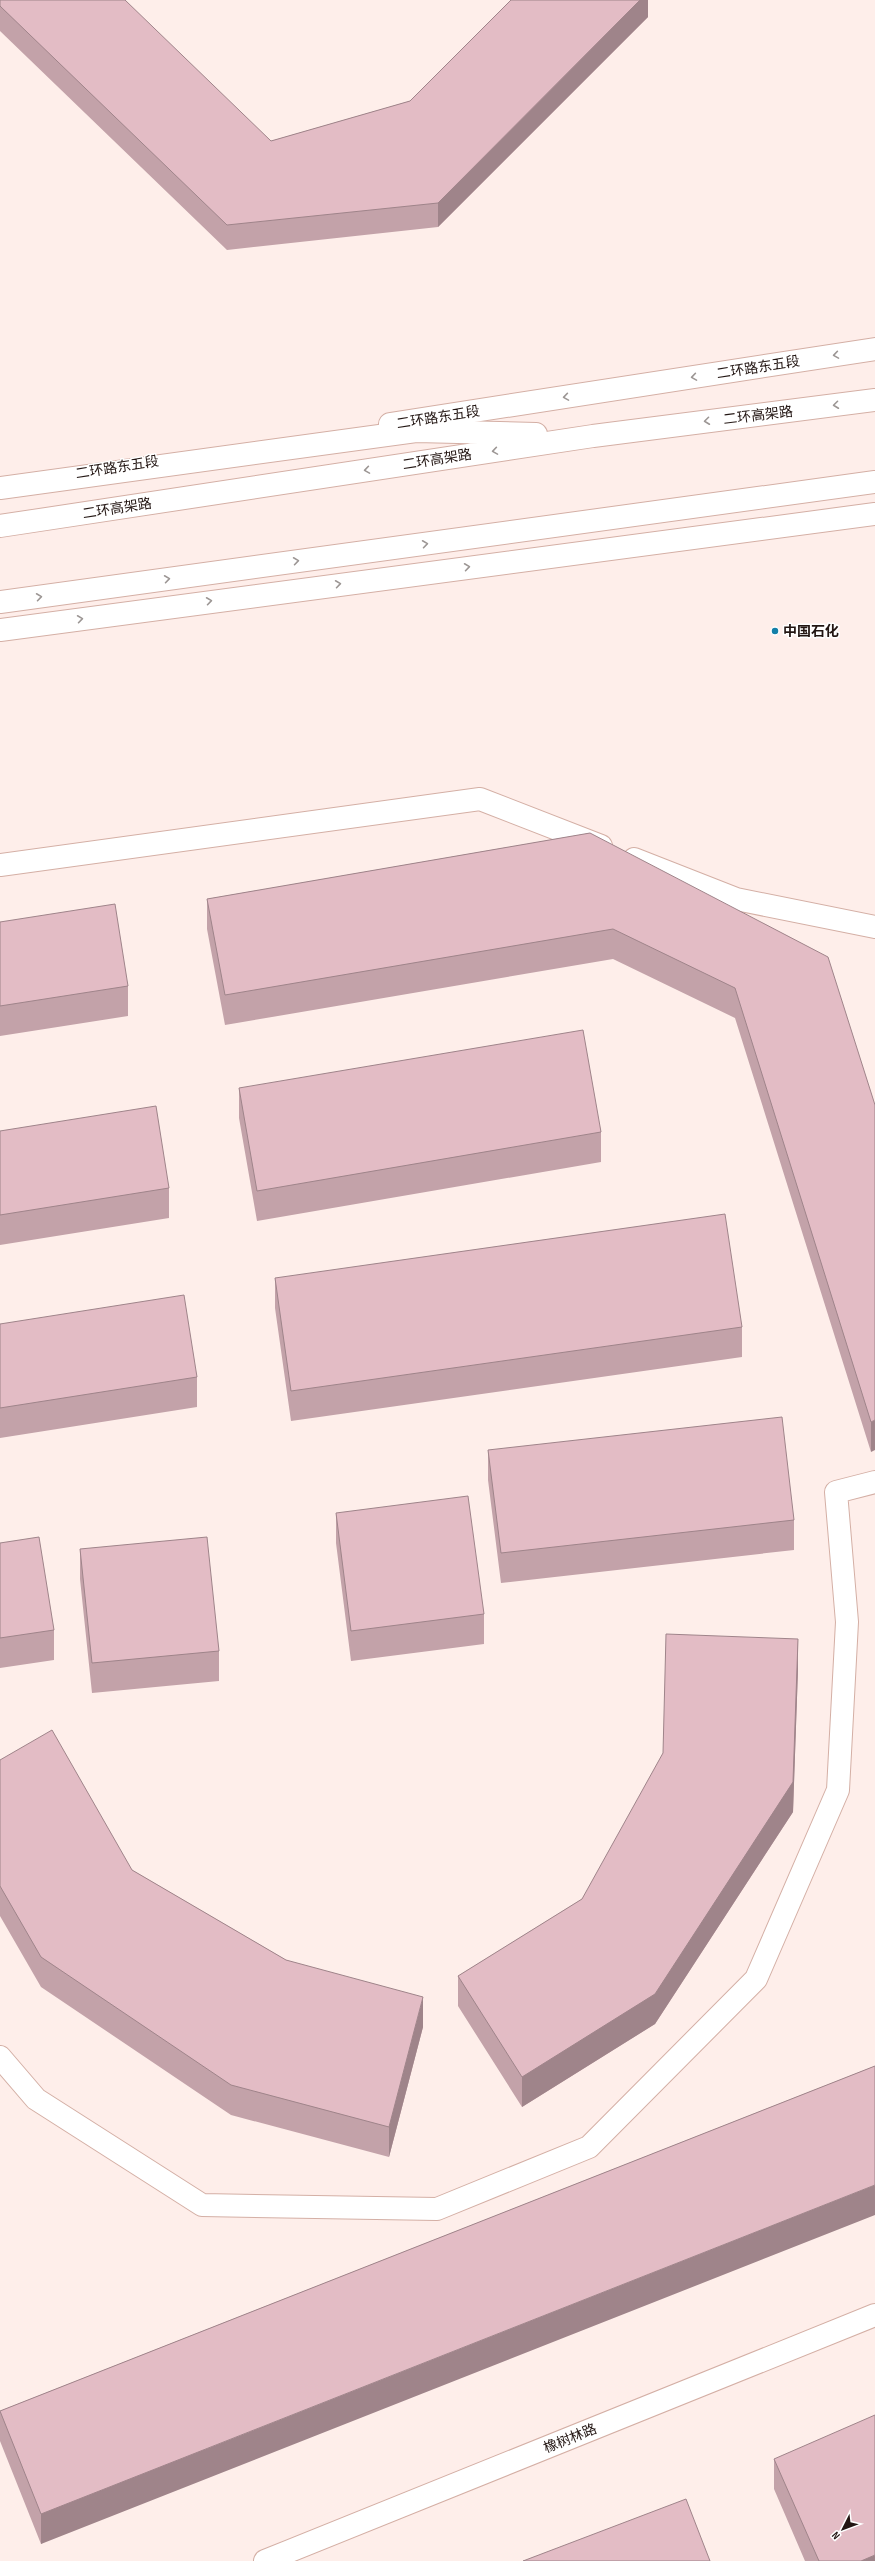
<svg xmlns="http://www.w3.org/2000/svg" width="875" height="2561" font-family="'Sofia Sans Condensed','Noto Sans SC',sans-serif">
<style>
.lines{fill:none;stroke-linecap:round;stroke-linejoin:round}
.minor-casing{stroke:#d4afa5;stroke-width:24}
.major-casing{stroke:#d4afa5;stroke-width:24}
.highway-casing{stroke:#d4afa5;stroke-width:24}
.minor{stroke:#fff;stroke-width:22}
.major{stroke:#fff;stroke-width:22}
.highway{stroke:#fff;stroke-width:22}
.wall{fill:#c3a2a9}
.shaded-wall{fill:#9f848a}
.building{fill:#e3bcc5;stroke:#9f848a}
.oneway{stroke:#9c9694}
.poi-dot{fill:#137fa8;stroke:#fff;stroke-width:1.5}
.labels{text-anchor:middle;stroke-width:3;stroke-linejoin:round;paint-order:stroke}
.street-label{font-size:14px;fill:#221512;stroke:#fff}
.poi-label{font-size:14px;font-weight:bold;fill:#221512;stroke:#fff;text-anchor:start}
</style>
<rect width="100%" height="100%" fill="#feeeea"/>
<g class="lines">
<defs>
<path id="minor" d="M634 859 736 899 875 927
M0 865 480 799 601 846
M0 2057 36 2099 202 2205 437 2209 589 2147 756 1979 838 1790 847 1622 836 1492 875 1482
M265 2561 875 2315"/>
<path id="major" d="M390 424 875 349
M0 602 875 482"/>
<path id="highway" d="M0 488 416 431 536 434
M0 526 593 436 875 400
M0 630 875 514"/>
</defs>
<!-- minor casing -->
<use href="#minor" class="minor-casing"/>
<!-- major casing -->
<use href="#major" class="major-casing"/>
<!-- highway casing -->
<use href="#highway" class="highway-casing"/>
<!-- minor -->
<use href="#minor" class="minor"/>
<!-- major -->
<use href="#major" class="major"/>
<!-- highway -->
<use href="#highway" class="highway"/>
</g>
<!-- wall -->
<path class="wall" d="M0 0 271 141 410 101 648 0V17L438 227 227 250 0 31Z
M590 833 875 1105 871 1452 735 1018 613 959 225 1025 207 929V899Z
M0 922 128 986V1016L0 1036Z
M239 1088 601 1132V1162L257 1221 239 1118Z
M0 1131 169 1188V1218L0 1245Z
M275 1278 742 1327V1357L291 1421 275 1308Z
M0 1324 197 1377V1407L0 1438Z
M488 1450 794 1520V1550L501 1583 488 1480Z
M336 1513 484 1614V1644L351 1661 336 1543Z
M0 1543 54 1630V1660L0 1668Z
M80 1549 219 1651V1681L92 1693 80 1579Z
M798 1669 793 1812 655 2024 522 2107 458 2006V1976L582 1899Z
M0 1760 132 1870 286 1960 423 2027 389 2157 231 2115 41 1987 0 1916Z
M875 2066 41 2544 0 2441V2411Z
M774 2459 875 2561H805L774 2489Z"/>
<!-- shaded-wall -->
<path class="shaded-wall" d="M640 0H648V17L438 227V203Z
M875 1420V1450L871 1452V1422Z
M798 1639V1669L793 1812 655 2024 522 2107V2077Z
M423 1997V2027L389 2157V2127Z
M875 2185V2215L41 2544V2514Z
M875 2555V2561H861Z"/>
<!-- building -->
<path class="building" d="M0 0H125L271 141 410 101 511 0H640L438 203 227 225 0 6Z
M590 833 828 957 875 1105V1420L871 1422 735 988 613 929 225 995 207 899Z
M115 904 128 986 0 1006V922Z
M583 1030 601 1132 257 1191 239 1088Z
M156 1106 169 1188 0 1215V1131Z
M725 1214 742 1327 291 1391 275 1278Z
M184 1295 197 1377 0 1408V1324Z
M782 1417 794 1520 501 1553 488 1450Z
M468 1496 484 1614 351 1631 336 1513Z
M39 1537 54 1630 0 1638V1543Z
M207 1537 219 1651 92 1663 80 1549Z
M666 1634 798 1639 793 1782 655 1994 522 2077 458 1976 582 1899 663 1753Z
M52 1730 132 1870 286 1960 423 1997 389 2127 231 2085 41 1957 0 1886V1760Z
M875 2066V2185L41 2514 0 2411Z
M875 2415V2555L861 2561H819L774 2459Z
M686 2499 710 2561H523Z"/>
<!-- one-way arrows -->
<defs><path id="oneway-chevron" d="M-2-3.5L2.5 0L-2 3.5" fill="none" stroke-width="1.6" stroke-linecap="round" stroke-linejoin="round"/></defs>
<g class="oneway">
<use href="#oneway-chevron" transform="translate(836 355) rotate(171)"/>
<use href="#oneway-chevron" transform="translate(694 377) rotate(171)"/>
<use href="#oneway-chevron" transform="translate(566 397) rotate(171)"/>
<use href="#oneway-chevron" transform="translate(836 405) rotate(173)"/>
<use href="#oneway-chevron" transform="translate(707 421) rotate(173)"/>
<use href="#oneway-chevron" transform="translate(495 451) rotate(171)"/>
<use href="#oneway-chevron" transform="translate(367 470) rotate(171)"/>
<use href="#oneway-chevron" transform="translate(425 544) rotate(-8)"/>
<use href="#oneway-chevron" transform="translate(296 561) rotate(-8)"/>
<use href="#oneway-chevron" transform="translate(467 567) rotate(-8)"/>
<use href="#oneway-chevron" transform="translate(167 579) rotate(-8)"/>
<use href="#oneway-chevron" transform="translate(338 584) rotate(-8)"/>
<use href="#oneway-chevron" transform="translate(39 597) rotate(-8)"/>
<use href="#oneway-chevron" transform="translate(209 601) rotate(-8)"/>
<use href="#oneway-chevron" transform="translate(80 619) rotate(-8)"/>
</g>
<!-- markers -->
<circle class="poi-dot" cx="775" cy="631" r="4"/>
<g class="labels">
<!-- street labels -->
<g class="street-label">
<text transform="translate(758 367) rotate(-9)" y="5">二环路东五段</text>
<text transform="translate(758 415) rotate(-7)" y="5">二环高架路</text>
<text transform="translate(438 417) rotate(-9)" y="5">二环路东五段</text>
<text transform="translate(437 459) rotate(-9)" y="5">二环高架路</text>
<text transform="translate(117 467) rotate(-9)" y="5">二环路东五段</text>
<text transform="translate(117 508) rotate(-9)" y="5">二环高架路</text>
<text transform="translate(570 2438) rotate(-22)" y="5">橡树林路</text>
</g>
<!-- poi labels -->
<g class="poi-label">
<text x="783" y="636">中国石化</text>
</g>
</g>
<!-- north arrow -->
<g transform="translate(843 2529) rotate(228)" stroke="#ffffff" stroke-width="3" paint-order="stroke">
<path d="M0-3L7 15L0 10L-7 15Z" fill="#221512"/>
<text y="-6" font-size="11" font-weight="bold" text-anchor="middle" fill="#221512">N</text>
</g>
</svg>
